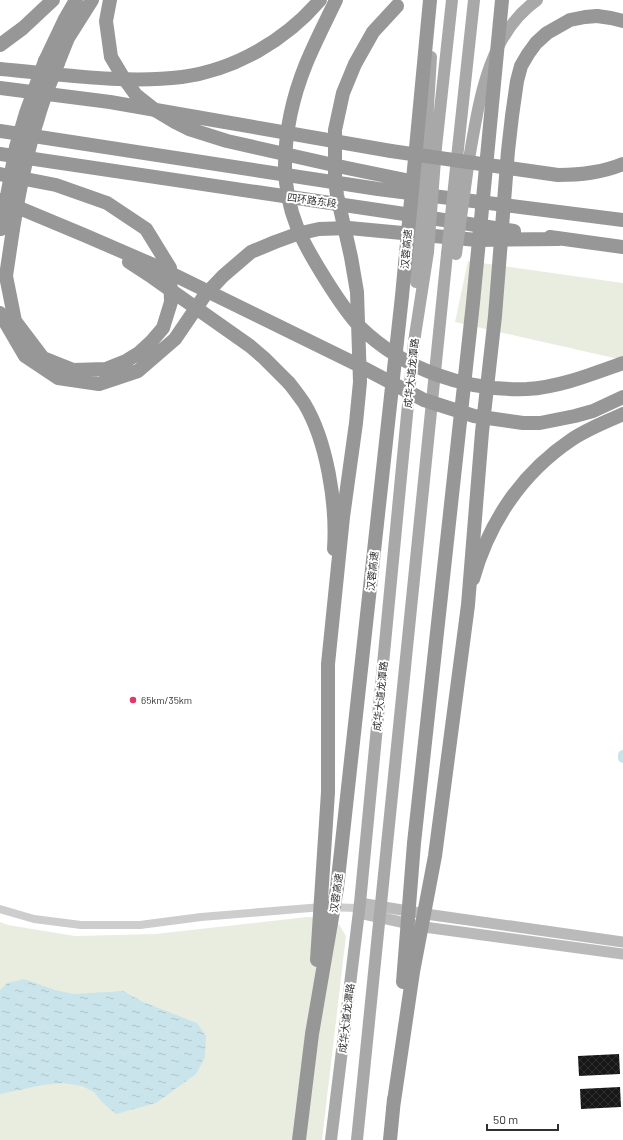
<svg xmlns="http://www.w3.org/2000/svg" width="623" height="1140" font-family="Barlow,'Noto Sans SC',sans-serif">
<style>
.park{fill:#e9eddf}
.water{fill:url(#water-ripples)}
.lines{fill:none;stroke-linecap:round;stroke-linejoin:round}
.canal{stroke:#c9e4ea;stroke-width:10}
.building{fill:url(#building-cross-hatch)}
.street{stroke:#cdcdcd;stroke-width:8}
.secondary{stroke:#bababa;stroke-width:11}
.primary{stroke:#a8a8a8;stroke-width:12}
.highway{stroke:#979797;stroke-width:14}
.primary-bridge{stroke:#a8a8a8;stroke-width:12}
.highway-bridge{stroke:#979797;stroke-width:14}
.poi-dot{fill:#e13869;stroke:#fff;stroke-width:1.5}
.labels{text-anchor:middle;stroke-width:4;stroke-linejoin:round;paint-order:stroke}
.street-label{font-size:10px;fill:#303030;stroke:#fff}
.poi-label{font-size:10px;fill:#303030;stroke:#fff;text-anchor:start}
</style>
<defs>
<pattern id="water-ripples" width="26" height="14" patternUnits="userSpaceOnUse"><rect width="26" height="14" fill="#c9e4ea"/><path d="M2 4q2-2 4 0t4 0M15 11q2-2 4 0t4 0" fill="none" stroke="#adc4c9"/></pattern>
<pattern id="building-cross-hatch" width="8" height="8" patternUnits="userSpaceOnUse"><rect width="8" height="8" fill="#171717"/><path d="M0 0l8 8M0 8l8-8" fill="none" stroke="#303030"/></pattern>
</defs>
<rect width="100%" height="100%" fill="#fff"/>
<!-- park -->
<path class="park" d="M468 261 623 283V360L455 322Z
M307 917 335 918 346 936 322 1140H0V922L8 925 75 936 155 934Z"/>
<!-- water -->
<path class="water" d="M24 979 55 990 74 994 123 991 143 1002 197 1023 206 1036 205 1057 196 1074 156 1103 116 1114 103 1103 94 1092 82 1086 63 1083 43 1085 0 1094V990L7 983Z"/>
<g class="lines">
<!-- canal -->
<path class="canal" d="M623 755V758"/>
</g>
<!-- building -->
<path class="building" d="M619 1054 620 1074 579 1076 578 1056Z
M620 1087 621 1107 581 1109 580 1089Z"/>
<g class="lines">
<!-- street -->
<path class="street" d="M0 909 34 919 81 925H140L201 917 322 907 359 908"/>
<!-- secondary -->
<path class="secondary" d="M360 903 426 914 623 942
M359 913 424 927 623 954"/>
<!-- primary -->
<path class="primary" d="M426 140 431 57
M436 147 452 0
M457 158 474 0
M469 159C479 103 487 35 537 0
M416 282 418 245
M331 1140 360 903 414 342 428 252
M357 1140 447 254"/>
<!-- highway -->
<path class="highway" d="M110 0 106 21 111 57 123 77 136 95 155 110 175 122 189 129 227 141 347 168 425 184
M597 16 611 18 623 21
M0 45 23 28 53 0
M45 61 65 19 76 0
M58 63 68 38 92 0
M196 117 391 151
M0 131 378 189 623 220
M0 154 418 216 514 231
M0 174 56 185 107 203 146 229 170 268 171 302 163 328 151 342 139 353 126 361 106 369 73 370 43 358 15 321 6 276 13 229
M550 237 623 247
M0 313 25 356 58 378 99 384 138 371 175 339 205 295 223 276 251 252 275 242 297 234 319 229 349 228 477 240 559 239
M289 383C294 389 299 396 304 403 327 441 337 504 334 549
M473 579C489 522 522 473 571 440 587 429 606 422 623 414"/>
<!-- primary-bridge -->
<path class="primary-bridge" d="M418 245 426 140
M428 252 436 147
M447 254 457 158
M456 254 469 159"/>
<!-- highway-bridge -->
<path class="highway-bridge" d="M336 0C326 21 315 42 306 64 293 96 285 133 285 167 286 213 302 242 326 280 336 296 347 313 360 327 404 370 466 391 527 389 560 387 592 374 623 363
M0 69C59 74 124 84 182 77 235 70 286 40 320 0
M0 88 110 102 196 117
M391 151 558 175C581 175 601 173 623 164
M0 200 84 235 158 267 356 364 424 400 474 416 523 423H540L575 416 593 411 623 397
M1 229 16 147 26 113 45 61
M13 229C19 192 26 154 38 118 43 99 51 81 58 63
M129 262 152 277 250 346 264 358 289 383
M317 960 328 792V664L343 517 356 423 360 382 357 292 351 257 337 195 335 180V130L343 93 355 64 373 32 397 6
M403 982 414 843 473 303 502 0
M393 1108 413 972 435 856 468 605 482 432 495 316 508 151 512 116 517 81 521 66 528 54 536 43 547 33 570 20 585 17 597 16
M299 1140 312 1034 337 888 402 296 430 0
M390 1140 394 1099"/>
</g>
<!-- markers -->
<circle class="poi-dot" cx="133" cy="700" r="4"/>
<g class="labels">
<!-- street labels -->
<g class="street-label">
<text transform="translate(312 200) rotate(8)" y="4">四环路东段</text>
<text transform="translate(406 249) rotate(-85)" y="4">汉蓉高速</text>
<text transform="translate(411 373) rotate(-84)" y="4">成华大道龙潭路</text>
<text transform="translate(372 571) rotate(-84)" y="4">汉蓉高速</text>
<text transform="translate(380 696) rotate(-84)" y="4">成华大道龙潭路</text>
<text transform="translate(336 893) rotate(-82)" y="4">汉蓉高速</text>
<text transform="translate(346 1018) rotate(-83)" y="4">成华大道龙潭路</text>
</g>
<!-- poi labels -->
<g class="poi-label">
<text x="141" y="704">65km/35km</text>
</g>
</g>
<!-- scale -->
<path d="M487 1124v6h71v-6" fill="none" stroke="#303030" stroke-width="2"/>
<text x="493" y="1124" font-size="12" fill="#303030" stroke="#ffffff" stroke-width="3" paint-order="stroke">50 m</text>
</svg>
